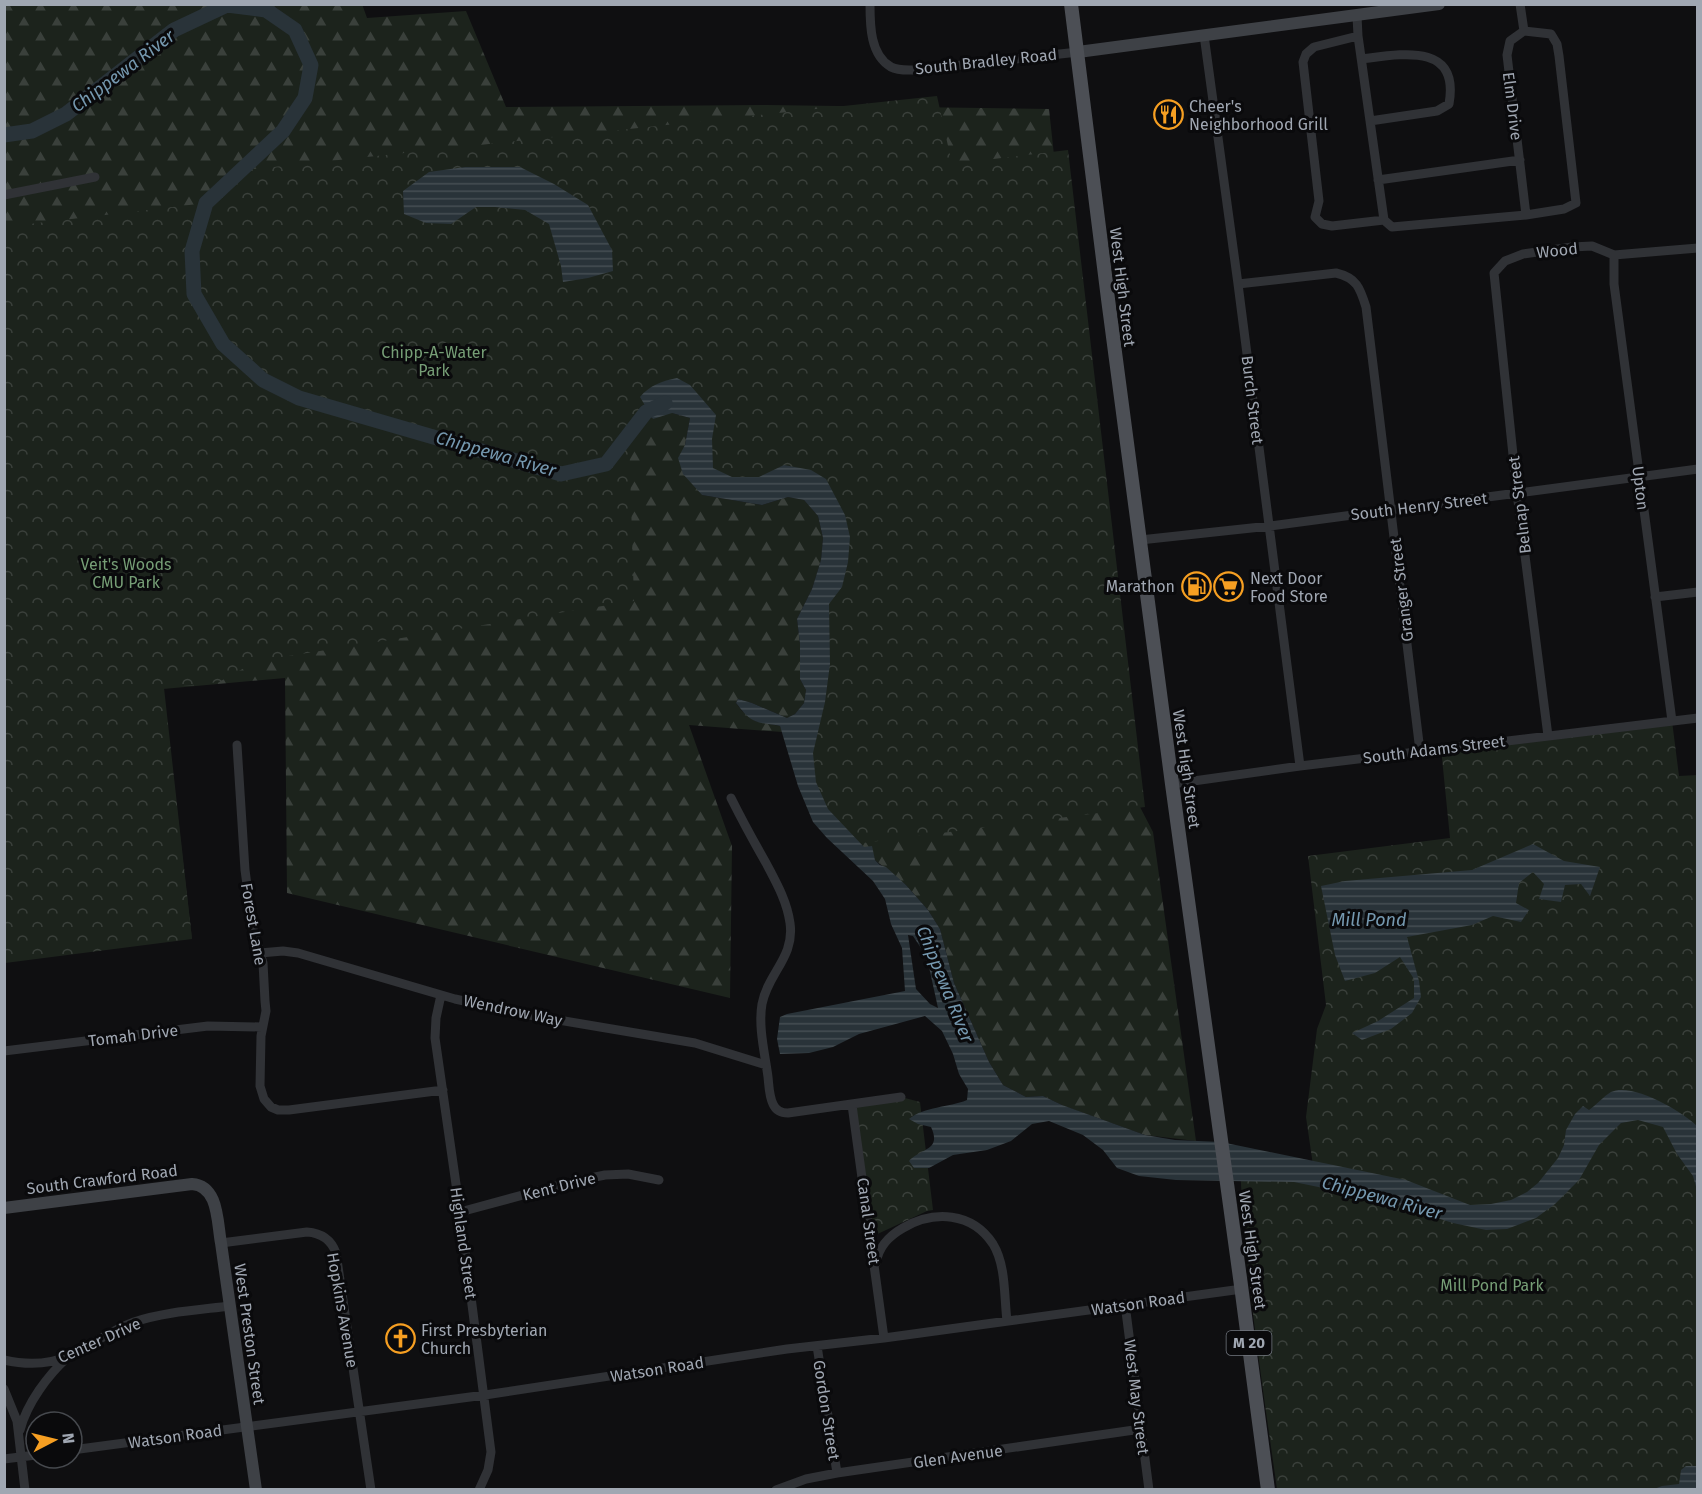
<svg xmlns="http://www.w3.org/2000/svg" width="1702" height="1494" font-family="'Fira Sans',sans-serif">
<style>
.forest{fill:url(#forest-firs)}
.park{fill:url(#park-crowns)}
.water{fill:url(#water-rules);fill-rule:evenodd}
.lines{fill:none;stroke-linecap:round;stroke-linejoin:round}
.river{stroke:#293339;stroke-width:15}
.street{stroke:#303236;stroke-width:9}
.secondary{stroke:#3e4146;stroke-width:12}
.primary{stroke:#4c4f55;stroke-width:14}
.labels{text-anchor:middle;stroke-width:6;stroke-linejoin:round;paint-order:stroke}
.shield{fill:#0a0a0c;stroke:#737880;stroke-width:1.5}
.shield-label{font-size:15px;font-weight:bold;fill:#a0a7b2}
.street-label{font-size:16px;fill:#a0a7b2;stroke:#0a0a0c}
.poi-label{font-size:16px;fill:#a0a7b2;stroke:#0a0a0c;text-anchor:start}
.park-label{font-size:16px;fill:#769e76;stroke:#0a0a0c}
.water-label{font-size:18px;font-style:italic;fill:#7598af;stroke:#0a0a0c}
</style>
<defs>
<pattern id="forest-firs" width="22" height="20" patternUnits="userSpaceOnUse" patternTransform="scale(1.5)"><rect width="22" height="20" fill="#1c231c"/><path d="M5 1l3.5 6h-7zM16 11l3.5 6h-7z" fill="#3a403b"/></pattern>
<pattern id="park-crowns" width="20" height="18" patternUnits="userSpaceOnUse" patternTransform="scale(1.5)"><rect width="20" height="18" fill="#1c231c"/><path d="M2 6a3 3 0 1 1 6 0M12 15a3 3 0 1 1 6 0" fill="none" stroke="#3a403b"/></pattern>
<pattern id="water-rules" width="6" height="5" patternUnits="userSpaceOnUse" patternTransform="scale(1.5)"><rect width="6" height="5" fill="#293339"/><path d="M0 2.5h6" fill="none" stroke="#454e53"/></pattern>
</defs>
<rect width="100%" height="100%" fill="#0f0f11"/>
<!-- forest -->
<path class="forest" d="M362 4 367 18 466 11 506 107 766 105 1049 109 1070 303 716 415 672 413 690 418 685 445 702 495 762 505 788 497 804 500 818 516 823 538 821 560 812 589 797 619 800 644V679L806 690 804 703 795 714 787 718 752 703 738 699 736 703 742 711 755 721 780 726 782 732 689 725 732 846 730 998 287 893 285 678 163 689 192 939 4 733V5Z
M1113 755 1153 832 1196 1141 1145 1135 1064 1106 1043 1096 1026 1097 1003 1085 989 1062 954 983 940 929 928 910 906 885 875 860 872 851 864 848 857 840Z"/>
<!-- park -->
<path class="park" d="M937 96 952 164 1068 150 1145 807 839 846 804 793 836 527 803 492 721 491 691 405 671 401 646 412 629 437 634 601 257 661 219 682 164 688 192 939 5 963 4 227 206 203 245 170Z
M1672 721 1679 776 1698 775 1697 1489H1277C1262 1382 1245 1274 1240 1165L1315 1179 1306 1117 1317 1029 1326 1005 1308 856 1450 838 1441 748Z
M901 1097 920 1102 933 1210 927 1211 871 1237 852 1105Z"/>
<!-- water -->
<path class="water" d="M465 167H520L554 184 588 205 612 250 613 271 588 278 563 282 561 266 549 224 525 210 495 207H476L451 224 426 223 404 214 403 191 429 172Z
M677 378 690 385 716 415 712 439 713 468 732 477H759L784 465 811 470 826 479 845 515 850 537 848 562 842 587 829 604 830 664 825 702 813 753 816 782 828 809 864 847 872 846 875 860 880 865 886 867 906 885 928 910 940 929 954 983 989 1062 1003 1085 1026 1097 1043 1096 1062 1105 1145 1135 1175 1140 1221 1142 1406 1180 1470 1205 1491 1204 1511 1200 1527 1192 1538 1183 1558 1158 1564 1145 1566 1130 1575 1114 1583 1106 1589 1110C1596 1105 1604 1096 1611 1092 1632 1082 1682 1111 1697 1126V1190L1693 1176 1677 1154 1663 1127 1638 1120 1621 1123 1599 1145 1579 1180 1555 1204 1536 1218 1507 1229 1486 1230 1453 1223 1372 1198 1294 1182 1176 1180 1139 1176 1117 1168 1103 1150 1083 1135 1049 1121 1032 1124 1011 1141 987 1150 953 1155 929 1168H914L909 1161C921 1148 942 1151 931 1127L918 1124 909 1119C925 1106 948 1108 967 1100L968 1089 959 1074 953 1054 942 1031 925 1016 859 1034 833 1047 809 1053 780 1054 777 1039 780 1017 787 1014 905 991 902 948 891 924 885 899 873 881 827 838 813 822 798 786 780 726C772 724 762 724 755 721 747 718 741 709 736 703L738 699 752 703 787 718 795 714 804 703 806 690 800 679V644L797 619 812 589 821 560 823 538 818 516 804 500 788 497 762 505 702 495 683 474 678 458 685 445 690 418 672 413 653 419 640 397C650 385 662 381 677 378ZM908 935 913 936 923 951 929 967 938 1008 930 1004 916 989Z
M1533 844 1564 861 1600 867 1590 896 1581 884 1565 885 1561 902 1539 899 1544 884 1533 872 1519 883 1516 903 1529 910 1521 922 1493 916 1472 925 1407 937 1419 981 1421 997 1412 1013 1391 1029 1362 1040 1352 1033 1378 1021 1414 998V979L1400 957 1375 973 1345 981 1335 955 1321 886 1345 881 1472 870Z
M1686 1466H1697V1489H1654L1662 1486 1679 1484 1681 1470Z"/>
<g class="lines">
<!-- river -->
<path class="river" d="M4 135 32 131 66 114 174 30 227 5 266 10 295 30 311 65 305 98 283 131 206 203 192 251 194 294 223 344 263 380 299 398 561 474 606 464 646 412 665 403"/>
<!-- street -->
<path class="street" d="M870 4C870 25 870 55 891 67 898 71 908 70 916 70L1078 52
M1520 4 1524 31 1510 41 1507 55 1526 215
M1357 16 1358 36 1384 220 1392 227 1526 215 1564 209 1576 203 1559 56 1557 44 1551 34 1524 31
M1204 35 1238 284 1300 766
M1358 36 1314 47 1306 54 1303 62 1319 201 1315 217 1322 224 1332 226 1384 220
M1362 59C1401 54 1460 42 1449 104L1437 111 1370 121
M1378 180 1520 160
M4 195 95 177
M1614 255V284L1672 721
M1238 284 1336 273C1357 278 1360 288 1366 307L1420 751
M1140 540 1270 526 1698 469
M1655 597 1698 592
M1548 736 1517 493 1494 273 1505 261 1523 254 1572 247 1592 246 1614 255 1698 248
M237 745 245 870 253 929 263 963 265 1001 266 1011 261 1036 260 1086 264 1099 271 1107 278 1110H289L443 1090
M1172 784 1300 766 1698 718
M731 798C742 820 754 842 766 863 776 882 787 901 790 923 795 957 768 973 762 1004 758 1027 765 1054 768 1077 769 1086 769 1096 773 1104 776 1111 781 1113 788 1113L901 1097
M260 953 283 951 298 953 455 999 529 1015 695 1043 766 1065
M441 995 436 1018 435 1038 460 1212 491 1452 488 1470 479 1490
M4 1051 208 1026 262 1027
M852 1105 884 1338
M460 1212 571 1182 605 1175 628 1174 659 1180
M221 1243 307 1232C321 1233 331 1239 336 1253L371 1490
M876 1263C879 1246 889 1236 903 1228 934 1210 972 1212 993 1244 1006 1265 1004 1296 1007 1321
M1125 1304 1149 1490
M817 1346 837 1473
M4 1360C26 1365 48 1365 68 1356 91 1346 109 1331 134 1322 164 1312 198 1310 230 1306
M4 1389 17 1421 25 1490
M20 1430C27 1403 48 1375 68 1357
M72 1450 485 1395 787 1349 884 1338 1242 1289
M4 1459 36 1455
M776 1490 806 1479 837 1473 1141 1429"/>
<!-- secondary -->
<path class="secondary" d="M1078 52 1439 4
M4 1208 192 1184C219 1186 217 1222 221 1243L256 1490"/>
<!-- primary -->
<path class="primary" d="M1071 4 1108 299 1172 784 1240 1278 1268 1490"/>
</g>
<!-- icons -->
<defs>
<symbol id="restaurant-ring" viewBox="-11 -11 22 22"><circle r="9.5" fill="#0a0a0c" stroke="#f69f22" stroke-width="1.5"/><path d="M-5-6h1v4h1v-4h1v4h1v-4h1v5L-1.5 .5V6h-2V.5L-5-1ZM5-6V6H3V1.5H1.5Q1.5-4 5-6Z" fill="#f69f22"/></symbol>
<symbol id="fuel-ring" viewBox="-11 -11 22 22"><circle r="9.5" fill="#0a0a0c" stroke="#f69f22" stroke-width="1.5"/><path d="M-5.5-6h7V0h2V4h1.3V-2.5L3-4.5l.8-.8L6-3V5H2.5V1h-1V6h-7ZM-4.2-4.7v3.2H.2V-4.7Z" fill="#f69f22"/></symbol>
<symbol id="supermarket-ring" viewBox="-11 -11 22 22"><circle r="9.5" fill="#0a0a0c" stroke="#f69f22" stroke-width="1.5"/><path d="M-6-5.5h2.5l.6 2H6L4.5 2H-2.5L-4.4-4H-6ZM-1.5 3.2a1.3 1.3 0 1 0 .1 0ZM3 3.2a1.3 1.3 0 1 0 .1 0Z" fill="#f69f22"/></symbol>
<symbol id="church-ring" viewBox="-11 -11 22 22"><circle r="9.5" fill="#0a0a0c" stroke="#f69f22" stroke-width="1.5"/><path d="M-1.2-6h2.4v3.5h3.3v2.4h-3.3V6h-2.4V-.1h-3.3v-2.4h3.3Z" fill="#f69f22"/></symbol>
</defs>
<g fill-rule="evenodd">
<use href="#restaurant-ring" x="1152" y="98" width="33" height="33"/>
<use href="#fuel-ring" x="1180" y="570" width="33" height="33"/>
<use href="#supermarket-ring" x="1212" y="570" width="33" height="33"/>
<use href="#church-ring" x="384" y="1322" width="33" height="33"/>
</g>
<g class="labels">
<!-- shield labels -->
<rect class="shield" x="1226.5" y="1331" width="45" height="24" rx="4.5"/>
<g class="shield-label">
<text x="1249" y="1348">M 20</text>
</g>
<!-- street labels -->
<g class="street-label">
<text transform="translate(986 61) rotate(-6)" y="6">South Bradley Road</text>
<text transform="translate(1513 106) rotate(83)" y="6">Elm Drive</text>
<text transform="translate(1557 250) rotate(-6)" y="6">Wood</text>
<text transform="translate(1123 287) rotate(83)" y="6">West High Street</text>
<text transform="translate(1253 400) rotate(83)" y="6">Burch Street</text>
<text transform="translate(1641 488) rotate(83)" y="6">Upton</text>
<text transform="translate(1519 505) rotate(-97)" y="6">Belnap Street</text>
<text transform="translate(1419 506) rotate(-7)" y="6">South Henry Street</text>
<text transform="translate(1401 590) rotate(-97)" y="6">Granger Street</text>
<text transform="translate(1434 749) rotate(-7)" y="6">South Adams Street</text>
<text transform="translate(1187 769) rotate(82)" y="6">West High Street</text>
<text transform="translate(254 924) rotate(80)" y="6">Forest Lane</text>
<text transform="translate(513 1010) rotate(12)" y="6">Wendrow Way</text>
<text transform="translate(133 1035) rotate(-7)" y="6">Tomah Drive</text>
<text transform="translate(102 1179) rotate(-7)" y="6">South Crawford Road</text>
<text transform="translate(559 1186) rotate(-14)" y="6">Kent Drive</text>
<text transform="translate(869 1221) rotate(82)" y="6">Canal Street</text>
<text transform="translate(464 1243) rotate(82)" y="6">Highland Street</text>
<text transform="translate(1253 1250) rotate(82)" y="6">West High Street</text>
<text transform="translate(1138 1303) rotate(-8)" y="6">Watson Road</text>
<text transform="translate(343 1310) rotate(80)" y="6">Hopkins Avenue</text>
<text transform="translate(250 1334) rotate(82)" y="6">West Preston Street</text>
<text transform="translate(99 1340) rotate(-24)" y="6">Center Drive</text>
<text transform="translate(657 1369) rotate(-9)" y="6">Watson Road</text>
<text transform="translate(1137 1397) rotate(83)" y="6">West May Street</text>
<text transform="translate(827 1410) rotate(81)" y="6">Gordon Street</text>
<text transform="translate(175 1436) rotate(-8)" y="6">Watson Road</text>
<text transform="translate(958 1456) rotate(-8)" y="6">Glen Avenue</text>
</g>
<!-- poi labels -->
<g class="poi-label">
<text x="1189" y="112">Cheer's<tspan x="1189" dy="18">Neighborhood Grill</tspan></text>
<text x="1250" y="584">Next Door<tspan x="1250" dy="18">Food Store</tspan></text>
<text x="1175" y="592" text-anchor="end">Marathon</text>
<text x="421" y="1336">First Presbyterian<tspan x="421" dy="18">Church</tspan></text>
</g>
<!-- park labels -->
<g class="park-label">
<text x="434" y="358">Chipp-A-Water<tspan x="434" dy="18">Park</tspan></text>
<text x="126" y="570">Veit's Woods<tspan x="126" dy="18">CMU Park</tspan></text>
<text x="1492" y="1291">Mill Pond Park</text>
</g>
<!-- water labels -->
<g class="water-label">
<text transform="translate(123 71) rotate(-37)" y="6">Chippewa River</text>
<text transform="translate(496 454) rotate(16)" y="6">Chippewa River</text>
<text x="1369" y="926">Mill Pond</text>
<text transform="translate(945 984) rotate(68)" y="6">Chippewa River</text>
<text transform="translate(1382 1198) rotate(15)" y="6">Chippewa River</text>
</g>
</g>
<!-- border -->
<rect width="1702" height="1494" fill="none" stroke="#a0a7b2" stroke-width="12"/>
<!-- north arrow -->
<g transform="translate(54 1440) rotate(83)"><circle r="28" fill="#0a0a0c" stroke="#46494e" stroke-width="1.5"/>
<path d="M0-4.5L10 22L0 15L-10 22Z" fill="#f69f22"/>
<text y="-9" font-size="16" font-weight="bold" text-anchor="middle" fill="#a0a7b2">N</text>
</g>
</svg>
